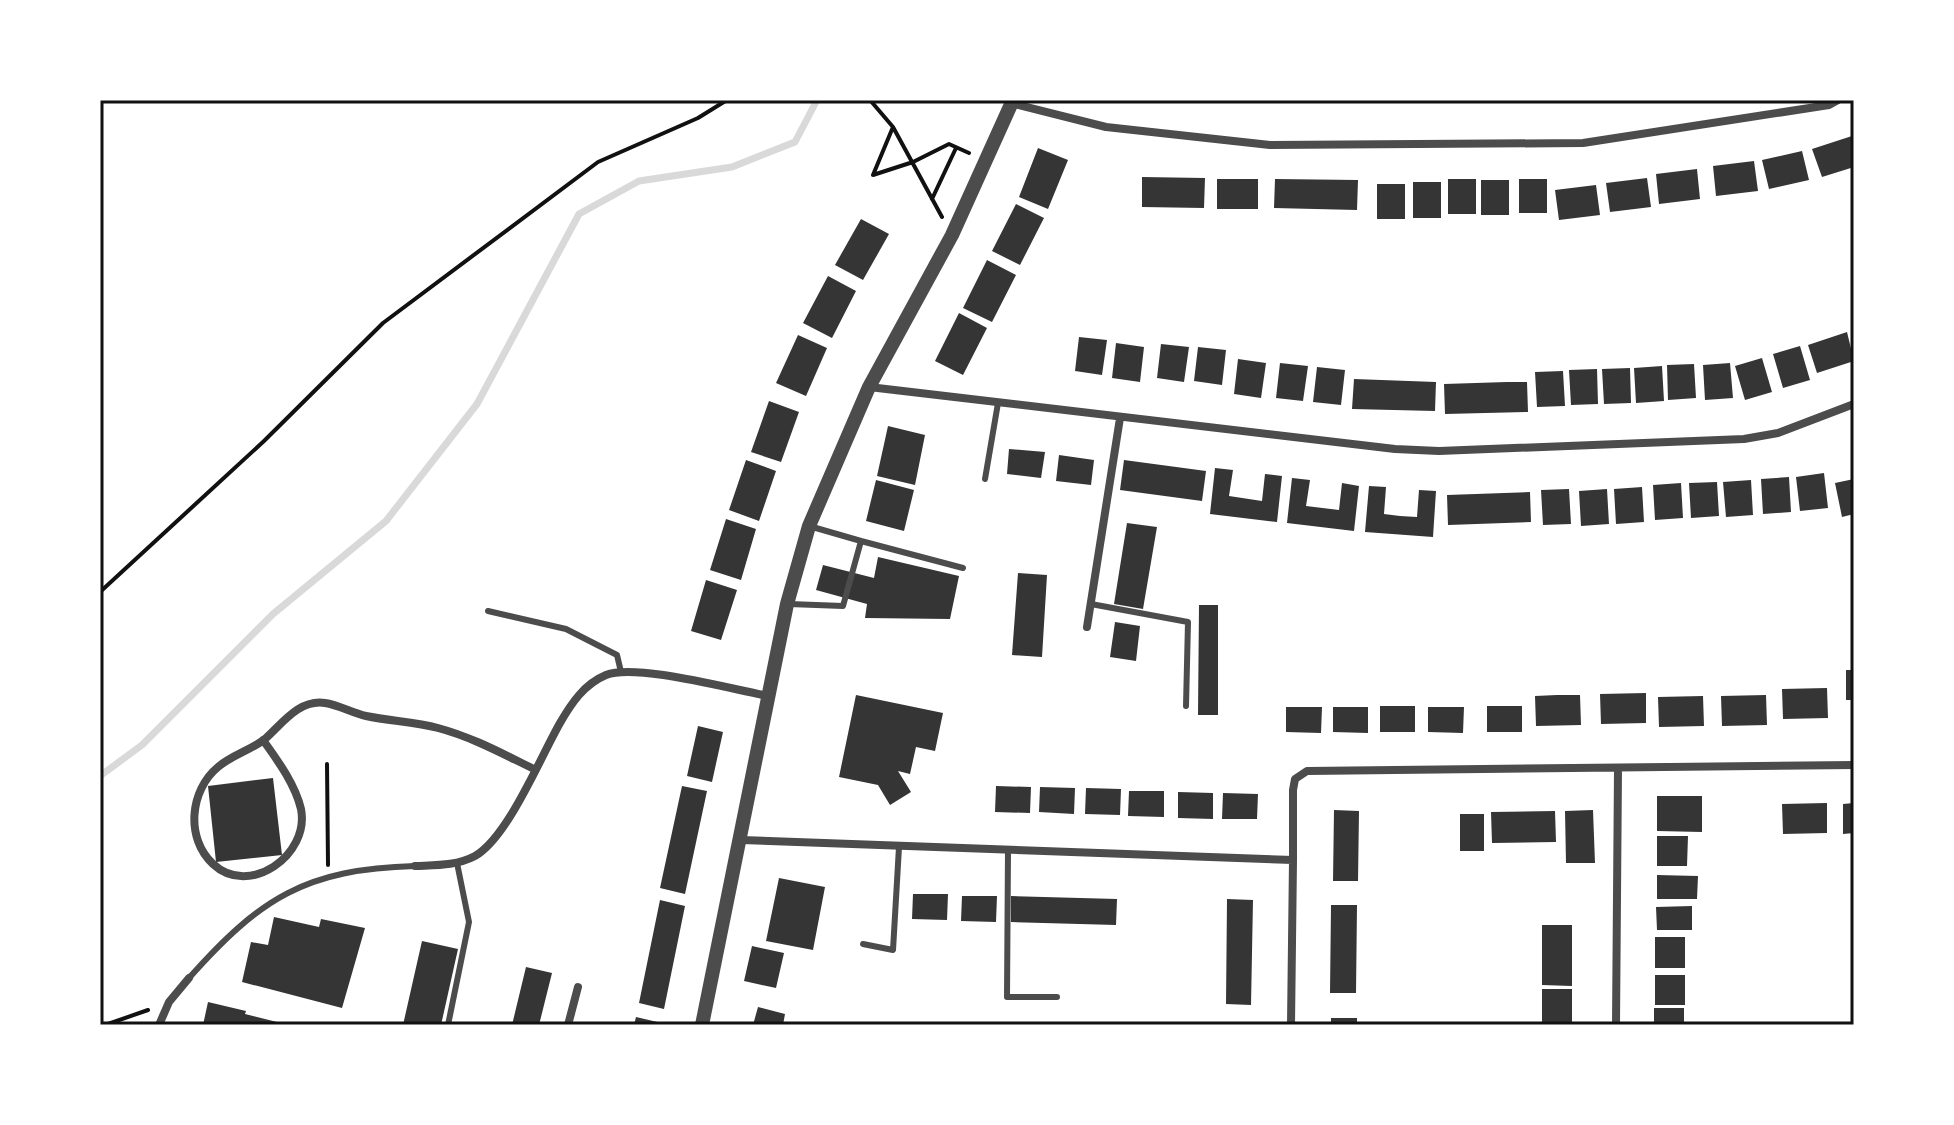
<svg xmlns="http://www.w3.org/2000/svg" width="1954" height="1125" font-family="Poppins,sans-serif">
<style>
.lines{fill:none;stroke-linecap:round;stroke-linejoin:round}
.stream{stroke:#d9d9d9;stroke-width:7}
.building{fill:#353535}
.path{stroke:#111;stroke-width:4}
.service{stroke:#4c4c4c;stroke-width:6}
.minor{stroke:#4c4c4c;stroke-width:8}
.tertiary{stroke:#4c4c4c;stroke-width:14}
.neatline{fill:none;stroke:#111;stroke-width:3}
</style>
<rect width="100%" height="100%" fill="#fff"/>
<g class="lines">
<!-- stream -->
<path class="stream" d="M100 776 142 745 273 614 386 521 477 404 579 214 639 181 732 167 795 142 817 100"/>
</g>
<!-- building -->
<path class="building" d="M1852 136 1854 167 1822 177 1812 149Z
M1038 148 1068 160 1048 209 1019 197Z
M1802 151 1809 180 1769 189 1762 160Z
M1754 161 1758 191 1716 196 1713 166Z
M1697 169 1700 199 1659 204 1656 174Z
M1142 177 1205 178 1204 208 1142 207Z
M1647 178 1651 207 1610 212 1606 183Z
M1217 179H1258V209H1217Z
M1275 179 1358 180 1357 210 1274 208Z
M1448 179H1476V214H1448Z
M1519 179H1547V213H1519Z
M1481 180H1509V215H1481Z
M1413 182H1441V218H1413Z
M1377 184H1405V219H1377Z
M1596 185 1600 215 1559 220 1555 190Z
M1016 204 1044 218 1020 265 992 251Z
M861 219 889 234 863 280 835 265Z
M987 260 1016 275 992 322 963 308Z
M828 276 856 291 832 338 803 323Z
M959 313 987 328 963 375 935 361Z
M1847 332 1854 361 1817 373 1808 345Z
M798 335 827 348 806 396 776 383Z
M1079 337 1107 340 1102 375 1075 371Z
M1116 343 1144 347 1140 382 1112 378Z
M1161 344 1189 347 1184 382 1157 378Z
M1800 346 1810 380 1783 388 1773 354Z
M1198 347 1226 350 1222 385 1194 381Z
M1762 358 1772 392 1745 400 1735 366Z
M1238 359 1266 363 1261 398 1234 394Z
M1280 363 1308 366 1303 401 1276 398Z
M1730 363 1733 398 1705 400 1703 365Z
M1694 364 1696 398 1668 400 1667 365Z
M1662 366 1664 401 1636 403 1634 368Z
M1317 367 1345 370 1341 405 1313 402Z
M1630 368 1631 403 1604 404 1602 369Z
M1597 369 1598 404 1571 405 1569 370Z
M1563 371 1565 406 1537 407 1535 372Z
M1354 379 1436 382 1435 411 1352 409Z
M1507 382H1527L1528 412 1445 414 1444 384Z
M769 401 799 412 781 462 751 452Z
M888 426 925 435 915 485 877 476Z
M1009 449 1045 452 1041 478 1007 474Z
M1059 455 1094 460 1091 485 1056 481Z
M746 460 776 471 759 521 729 510Z
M1124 460 1206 471 1202 501 1120 490Z
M1215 468 1233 470 1229 496 1262 501 1265 474 1282 476 1277 522 1210 514Z
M1824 473 1828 508 1800 511 1796 477Z
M1789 477 1791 512 1763 514 1761 479Z
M1292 478 1310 480 1306 506 1339 510 1342 483 1359 486 1354 531 1287 523Z
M1854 479V514L1842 517 1835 483Z
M876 480 914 490 904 531 866 521Z
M1751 480 1753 515 1726 517 1723 482Z
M1717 482 1719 516 1691 518 1689 483Z
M1681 483 1683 518 1655 520 1653 485Z
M1369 486 1386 487 1384 514 1400 516 1417 517 1419 490 1436 491 1433 537 1365 532Z
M1642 487 1644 522 1616 524 1614 489Z
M1569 489 1571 524 1543 525 1541 490Z
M1607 489 1609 524 1581 526 1579 491Z
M1530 492 1531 522 1448 525 1447 495Z
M726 519 756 529 741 580 710 570Z
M1127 523 1157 527 1143 609 1114 604Z
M878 557 959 576 950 619 865 618 867 604 816 590 823 565 874 578Z
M1018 573 1047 575 1042 657 1012 655Z
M706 580 737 590 721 640 691 631Z
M1199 605H1218V715H1198Z
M1115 622 1140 626 1136 661 1110 657Z
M1846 670H1854V700H1846Z
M1827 688 1828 718 1783 719 1782 689Z
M1646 693V723L1601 724 1600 694Z
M856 695 943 713 935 751 916 747 910 774 898 771 911 792 890 805 878 785 839 777Z
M1557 695H1580L1581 725 1536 726 1535 696Z
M1766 695 1767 725 1722 726 1721 696Z
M1703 696 1704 726 1659 727 1658 697Z
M1380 706H1415V732H1380Z
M1487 706H1522V732H1487Z
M1286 707H1322L1321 733 1286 732Z
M1333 707H1368V733L1333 732Z
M1428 707H1464L1463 733 1428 732Z
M698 726 723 732 712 782 687 776Z
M273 778 282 855 216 862 208 786Z
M682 786 707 791 685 894 660 888Z
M996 786 1031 787 1030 813 995 812Z
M1040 787 1075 788 1074 814 1039 812Z
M1086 788 1121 789 1120 815 1085 814Z
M1129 791H1164V817L1128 816Z
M1178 792 1213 793V819L1178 818Z
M1223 793 1258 794 1257 819H1222Z
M1657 796H1702V832L1657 831Z
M1827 803V833L1783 834 1782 804Z
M1854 803V833L1843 834V804Z
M1334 810 1359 811 1358 881H1333Z
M1593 810 1595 863H1566L1565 811Z
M1555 811 1556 842 1492 843 1491 812Z
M1460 814H1484V851H1460Z
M1657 836H1688L1687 866H1657Z
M1657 875 1698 876 1697 899H1657Z
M779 878 825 887 813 950 766 941Z
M913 894H948L947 920 912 919Z
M962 896H997L996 922 961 921Z
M1011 896 1117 899 1116 925 1011 922Z
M1227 899 1253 900 1251 1005 1226 1004Z
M660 900 685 906 664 1009 639 1003Z
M1331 905H1357L1356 993H1330Z
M1692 906V930H1657L1656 907Z
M274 917 319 927 321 919 365 928 342 1008 242 982 251 942 268 945Z
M1542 925H1572V986L1542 985Z
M1655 937H1685V968H1655Z
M422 941 458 949 441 1025H403Z
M752 946 784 953 776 988 744 981Z
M526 967 552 973 539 1025H512Z
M1655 975H1685V1005H1655Z
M1542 989H1572V1025H1542Z
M208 1002 246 1011 245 1014 277 1022 276 1025H203Z
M758 1007 785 1014 783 1025H753Z
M1654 1008H1684V1025H1654Z
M636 1017 666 1024 665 1025H634Z
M1331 1018H1357V1025H1331Z"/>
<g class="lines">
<!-- path -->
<path class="path" d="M870 100 893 127 942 217
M893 127 873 175 913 162 949 144 969 153
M932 199 956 148
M100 592 264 441 383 323 598 162 698 118 727 100
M327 764 328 865
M105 1025 148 1010"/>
<!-- service -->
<path class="service" d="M985 479 998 403
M861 541 963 568
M789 604 843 606 861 541 809 526
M1091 604 1188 622 1186 706
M488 611 566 629 617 655 621 672
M1008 850 1007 997H1057
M863 944 893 950 899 847
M189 978C260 898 306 869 415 866
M448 1025 469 922 457 863"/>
<!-- minor -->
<path class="minor" d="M1011 103 1106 127 1270 145 1583 143 1829 105 1838 100
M869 387 1395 449 1439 451 1744 439 1778 433 1854 404
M1087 627 1120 418
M263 740C278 761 295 784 301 809 310 855 249 898 213 864 185 838 190 790 218 767 232 755 251 750 265 739 282 724 299 699 325 703 339 705 352 713 366 716 390 721 415 722 438 728 472 737 503 754 534 769
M741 840 1293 860V790L1295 779 1307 771 1854 765
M415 866C436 865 456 866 475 856 508 837 540 758 560 723 571 704 584 684 606 675 636 663 734 690 769 696
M159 1025 169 1002 189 978
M568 1025 578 987
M1291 1025 1293 860
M1616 1025 1618 769"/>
<!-- tertiary -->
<path class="tertiary" d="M702 1025 787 604 809 526 869 387 952 235 1013 100"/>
</g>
<!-- border -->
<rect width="1954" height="1125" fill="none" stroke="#ffffff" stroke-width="204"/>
<rect x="102" y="102" width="1750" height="921" class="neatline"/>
</svg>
